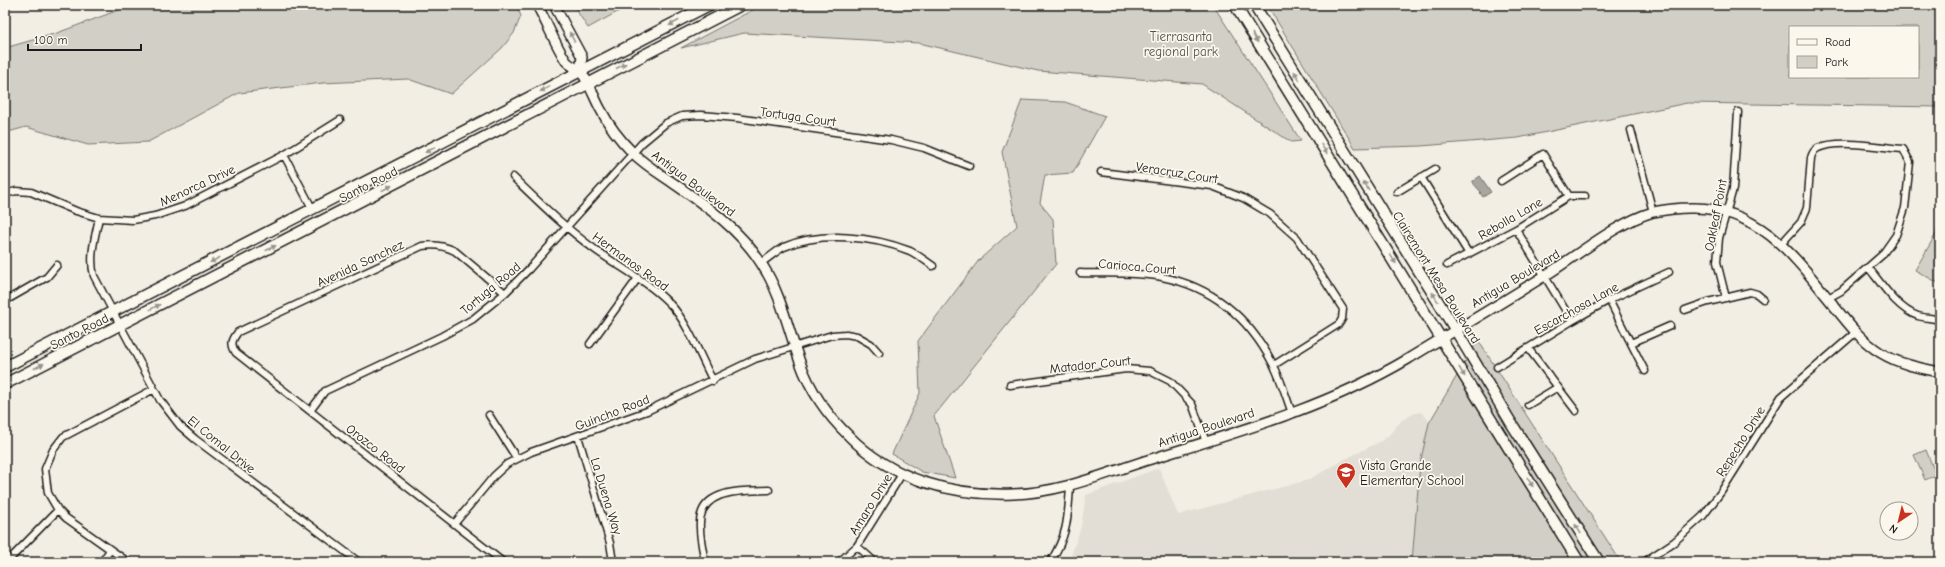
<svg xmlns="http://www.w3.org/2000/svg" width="1945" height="567" font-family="'Comic Neue',sans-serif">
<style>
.built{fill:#e2ded5}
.green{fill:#d2cfc6;stroke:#777671;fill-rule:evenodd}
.water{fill:#a9a6a0;stroke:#716f6b}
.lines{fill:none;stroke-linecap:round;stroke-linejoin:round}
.street-casing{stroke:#1c1c1c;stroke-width:9}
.secondary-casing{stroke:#1c1c1c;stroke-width:12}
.primary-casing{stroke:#1c1c1c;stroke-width:13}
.street{stroke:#fbf7ec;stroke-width:6}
.secondary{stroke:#fbf7ec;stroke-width:9}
.primary{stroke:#fbf7ec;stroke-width:10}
.oneway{fill:#97948e}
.labels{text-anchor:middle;stroke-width:3.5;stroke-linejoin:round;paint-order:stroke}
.park-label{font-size:13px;fill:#53524f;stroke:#fbf7ec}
.street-label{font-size:13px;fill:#1c1c1c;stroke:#fbf7ec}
.poi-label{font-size:13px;fill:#1c1c1c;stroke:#fbf7ec;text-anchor:start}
</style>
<rect width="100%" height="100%" fill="#f2eee4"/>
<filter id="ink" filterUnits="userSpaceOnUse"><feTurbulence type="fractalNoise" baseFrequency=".025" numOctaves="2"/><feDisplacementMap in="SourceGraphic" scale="8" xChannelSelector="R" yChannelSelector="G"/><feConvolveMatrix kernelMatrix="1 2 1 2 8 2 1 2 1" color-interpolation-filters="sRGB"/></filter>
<g filter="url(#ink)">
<!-- built -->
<path class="built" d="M1421 412 1427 418 1430 425 1420 464 1412 562H1067L1071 556 1081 527 1086 495 1159 468 1178 515 1308 480 1349 457 1381 441 1388 436 1402 420 1415 413Z"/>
<!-- green -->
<path class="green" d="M167 5H516L521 16 514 33 502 48 451 94 408 79 323 83 239 93 148 142 88 145 26 127 5 133V48L57 33 124 8Z
M573 5H630L588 28Z
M762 5H1213L1301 141 1291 142 1202 84 1038 71 919 43 744 33 681 48Z
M1267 5H1940V107L1687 103 1518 138 1421 146 1355 148ZM1790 27H1918V77H1790Z
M1022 100 1065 102 1105 116 1073 173 1045 175 1040 203 1053 219 1056 264 934 416 955 478 922 472 892 454 920 393 918 341 979 260 1017 226 1002 152Z
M1940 216V284L1915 270 1936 234Z
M1478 340 1621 562H1412L1420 464 1429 423Z
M1926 450 1936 475 1925 480 1914 455Z"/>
<!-- water -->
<path class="water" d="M1480 176 1491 192 1483 197 1480 193 1481 192 1472 182Z"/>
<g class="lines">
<defs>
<path id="street" d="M1631 130 1653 212
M284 155 313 210
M1101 172 1212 186 1243 198 1270 214 1297 238 1343 309 1342 319 1339 324 1274 365
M513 177C539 202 566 229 597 251 621 268 649 282 670 304 687 321 701 358 713 381
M1421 177 1469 254
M1501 181 1543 154 1569 196
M1397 192 1435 169
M5 194 16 191 31 192 76 211 99 218 133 220 155 216 185 206 284 155 340 120
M99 218C95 237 89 256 94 276L160 400 180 426 195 439 359 562
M1516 229 1572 321
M1782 243 1801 222 1807 208 1811 158C1812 154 1814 150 1818 148 1839 139 1880 147 1903 149L1910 162 1905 208 1896 235 1882 255 1841 291 1828 298
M761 263C769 258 776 251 784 247 821 231 873 236 910 251 918 255 926 261 933 266
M1447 265 1516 229 1569 196H1585
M1868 267C1881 283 1897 309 1918 316 1925 318 1933 318 1940 320
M1080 273C1107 274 1136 272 1162 277 1214 287 1249 318 1273 364 1281 379 1286 397 1292 413
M1726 298 1717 262 1719 238 1733 189 1738 112
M1609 300 1645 371
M5 301 47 277 57 265
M1685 310 1708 302 1750 292 1757 294 1763 299
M1631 343 1670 326
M590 344 638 278
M1528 348 1576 411
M1497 367 1572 321 1609 300 1669 272
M1010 385 1126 369 1150 371 1170 381 1192 404 1206 442
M1528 405 1558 387
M310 411 325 391 442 336 473 319 505 293 529 269 642 143 666 123 682 116 701 115 737 118 891 140 924 148 969 166
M489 415 517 459
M578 436 610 543 613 562
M455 523 494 476 507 464 531 452 647 411 755 359 832 335 846 334 857 336 871 344 879 353
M857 546 875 562
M7 562 58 510
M102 562 110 550
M128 562 66 518 58 510 48 493 45 469 53 450 63 437 154 389
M503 562 236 353C230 344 232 340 238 332L422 246C433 244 445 246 455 251L505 293
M705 562C703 551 700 539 700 528 697 488 742 491 769 490
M839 562 857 546 902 474
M1050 562C1068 536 1068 516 1070 486
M1644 562 1674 542 1703 516 1721 492 1781 397 1855 333"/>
<path id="secondary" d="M537 5C547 23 555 44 566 61 569 65 575 67 580 71 588 79 595 100 601 110 609 126 621 141 633 153 646 166 662 175 676 185 708 207 740 230 761 263 781 293 788 329 800 362 810 390 828 416 849 436 892 480 953 496 1013 494 1060 493 1106 473 1151 459 1238 432 1329 406 1408 359 1454 331 1500 304 1546 275 1578 255 1616 223 1653 212 1664 210 1678 208 1689 208 1756 205 1794 255 1831 302 1846 321 1860 340 1881 353 1899 364 1919 368 1940 372
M554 5 582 57 580 71"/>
<path id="primary" d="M1235 5 1579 562
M1254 5 1455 329 1510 421 1599 562
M5 367 709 5
M5 384 741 5"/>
</defs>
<!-- street casing -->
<use href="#street" class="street-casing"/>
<!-- secondary casing -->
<use href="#secondary" class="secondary-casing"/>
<!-- primary casing -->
<use href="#primary" class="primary-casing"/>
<!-- street -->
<use href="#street" class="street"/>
<!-- secondary -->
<use href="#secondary" class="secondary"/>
<!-- primary -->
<use href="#primary" class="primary"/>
</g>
<!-- one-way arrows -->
<defs><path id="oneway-solid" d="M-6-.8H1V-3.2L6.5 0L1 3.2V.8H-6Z"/></defs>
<g class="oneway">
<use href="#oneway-solid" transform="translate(674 23) rotate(153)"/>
<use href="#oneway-solid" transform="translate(572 37) rotate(-118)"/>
<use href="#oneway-solid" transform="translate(1255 38) rotate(58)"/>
<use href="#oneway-solid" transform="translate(621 66) rotate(-27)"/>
<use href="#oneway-solid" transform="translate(1297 76) rotate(-122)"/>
<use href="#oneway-solid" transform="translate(545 89) rotate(152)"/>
<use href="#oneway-solid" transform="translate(1324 149) rotate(58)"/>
<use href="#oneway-solid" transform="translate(430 150) rotate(152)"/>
<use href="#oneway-solid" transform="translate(1366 186) rotate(-122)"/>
<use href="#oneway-solid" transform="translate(387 188) rotate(-27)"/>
<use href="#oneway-solid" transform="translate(271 248) rotate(-27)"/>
<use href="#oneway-solid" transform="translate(1393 259) rotate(58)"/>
<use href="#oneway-solid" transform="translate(215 260) rotate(153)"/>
<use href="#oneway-solid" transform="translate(1435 297) rotate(-122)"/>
<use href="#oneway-solid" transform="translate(155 307) rotate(-27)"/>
<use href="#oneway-solid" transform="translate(39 366) rotate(-28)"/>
<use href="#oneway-solid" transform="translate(1462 372) rotate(59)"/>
<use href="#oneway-solid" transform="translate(1530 482) rotate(58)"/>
<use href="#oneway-solid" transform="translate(1578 529) rotate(-122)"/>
</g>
</g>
<!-- icons -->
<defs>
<symbol id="school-pin" viewBox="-11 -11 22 30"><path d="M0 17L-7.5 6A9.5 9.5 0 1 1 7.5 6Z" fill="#c8321e" stroke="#fbf7ec"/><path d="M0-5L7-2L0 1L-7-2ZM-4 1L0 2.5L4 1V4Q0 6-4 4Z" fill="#fff"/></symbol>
</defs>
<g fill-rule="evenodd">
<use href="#school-pin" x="1335" y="461" width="22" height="30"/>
</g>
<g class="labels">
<!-- park labels -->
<g class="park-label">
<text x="1181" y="41">Tierrasanta<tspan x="1181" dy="15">regional park</tspan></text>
</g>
<!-- street labels -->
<g class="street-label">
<text transform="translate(798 116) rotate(8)" y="5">Tortuga Court</text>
<text transform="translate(1177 172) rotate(9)" y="5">Veracruz Court</text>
<text transform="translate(694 183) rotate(37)" y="5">Antigua Boulevard</text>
<text transform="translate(368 184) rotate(-27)" y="5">Santo Road</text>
<text transform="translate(197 185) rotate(-25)" y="5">Menorca Drive</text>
<text transform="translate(1715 215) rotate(-79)" y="5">Oakleaf Point</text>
<text transform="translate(1510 218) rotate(-30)" y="5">Rebolla Lane</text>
<text transform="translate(631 261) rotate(36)" y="5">Hermanos Road</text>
<text transform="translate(360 263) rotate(-25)" y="5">Avenida Sanchez</text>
<text transform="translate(1137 266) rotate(5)" y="5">Carioca Court</text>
<text transform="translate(1437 277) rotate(58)" y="5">Clairemont Mesa Boulevard</text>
<text transform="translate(1515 278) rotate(-31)" y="5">Antigua Boulevard</text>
<text transform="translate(490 288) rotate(-40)" y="5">Tortuga Road</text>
<text transform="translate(1576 308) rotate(-29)" y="5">Escarchosa Lane</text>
<text transform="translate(79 331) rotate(-27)" y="5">Santo Road</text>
<text transform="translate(1090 364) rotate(-6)" y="5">Matador Court</text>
<text transform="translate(612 412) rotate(-21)" y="5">Guincho Road</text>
<text transform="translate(1206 427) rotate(-18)" y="5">Antigua Boulevard</text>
<text transform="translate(1740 441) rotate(-58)" y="5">Repecho Drive</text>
<text transform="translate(222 444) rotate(39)" y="5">El Comal Drive</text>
<text transform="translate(376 448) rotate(38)" y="5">Orozco Road</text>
<text transform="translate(607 496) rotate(73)" y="5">La Duena Way</text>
<text transform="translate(870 504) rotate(-58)" y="5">Amaro Drive</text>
</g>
<!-- poi labels -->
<g class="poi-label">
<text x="1360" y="470">Vista Grande<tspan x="1360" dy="15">Elementary School</tspan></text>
</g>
</g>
<!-- margin -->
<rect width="1945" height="567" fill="none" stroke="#fbf7ec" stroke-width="20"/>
<rect x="10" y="10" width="1925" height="547" fill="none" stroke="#1c1c1c" stroke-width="1.5" filter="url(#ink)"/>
<!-- legend -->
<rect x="1789" y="26" width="130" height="52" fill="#fbf7ec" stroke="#a29f99"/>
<rect x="1797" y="39" width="20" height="6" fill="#fbf7ec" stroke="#a29f99"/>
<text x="1825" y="46" font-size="12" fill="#1c1c1c">Road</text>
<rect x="1797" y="56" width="20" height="12" fill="#d2cfc6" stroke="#a29f99"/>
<text x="1825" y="66" font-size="12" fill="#1c1c1c">Park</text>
<!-- north arrow -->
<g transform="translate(1899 521) rotate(215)"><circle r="19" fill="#fbf7ec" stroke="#a29f99"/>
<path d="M0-3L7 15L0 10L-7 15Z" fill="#c8321e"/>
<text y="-6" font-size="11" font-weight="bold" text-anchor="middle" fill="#1c1c1c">N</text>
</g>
<!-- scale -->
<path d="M28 44v6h113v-6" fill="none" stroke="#1c1c1c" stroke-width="2"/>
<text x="34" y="44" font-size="12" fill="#1c1c1c" stroke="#fbf7ec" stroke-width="3" paint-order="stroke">100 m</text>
</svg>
